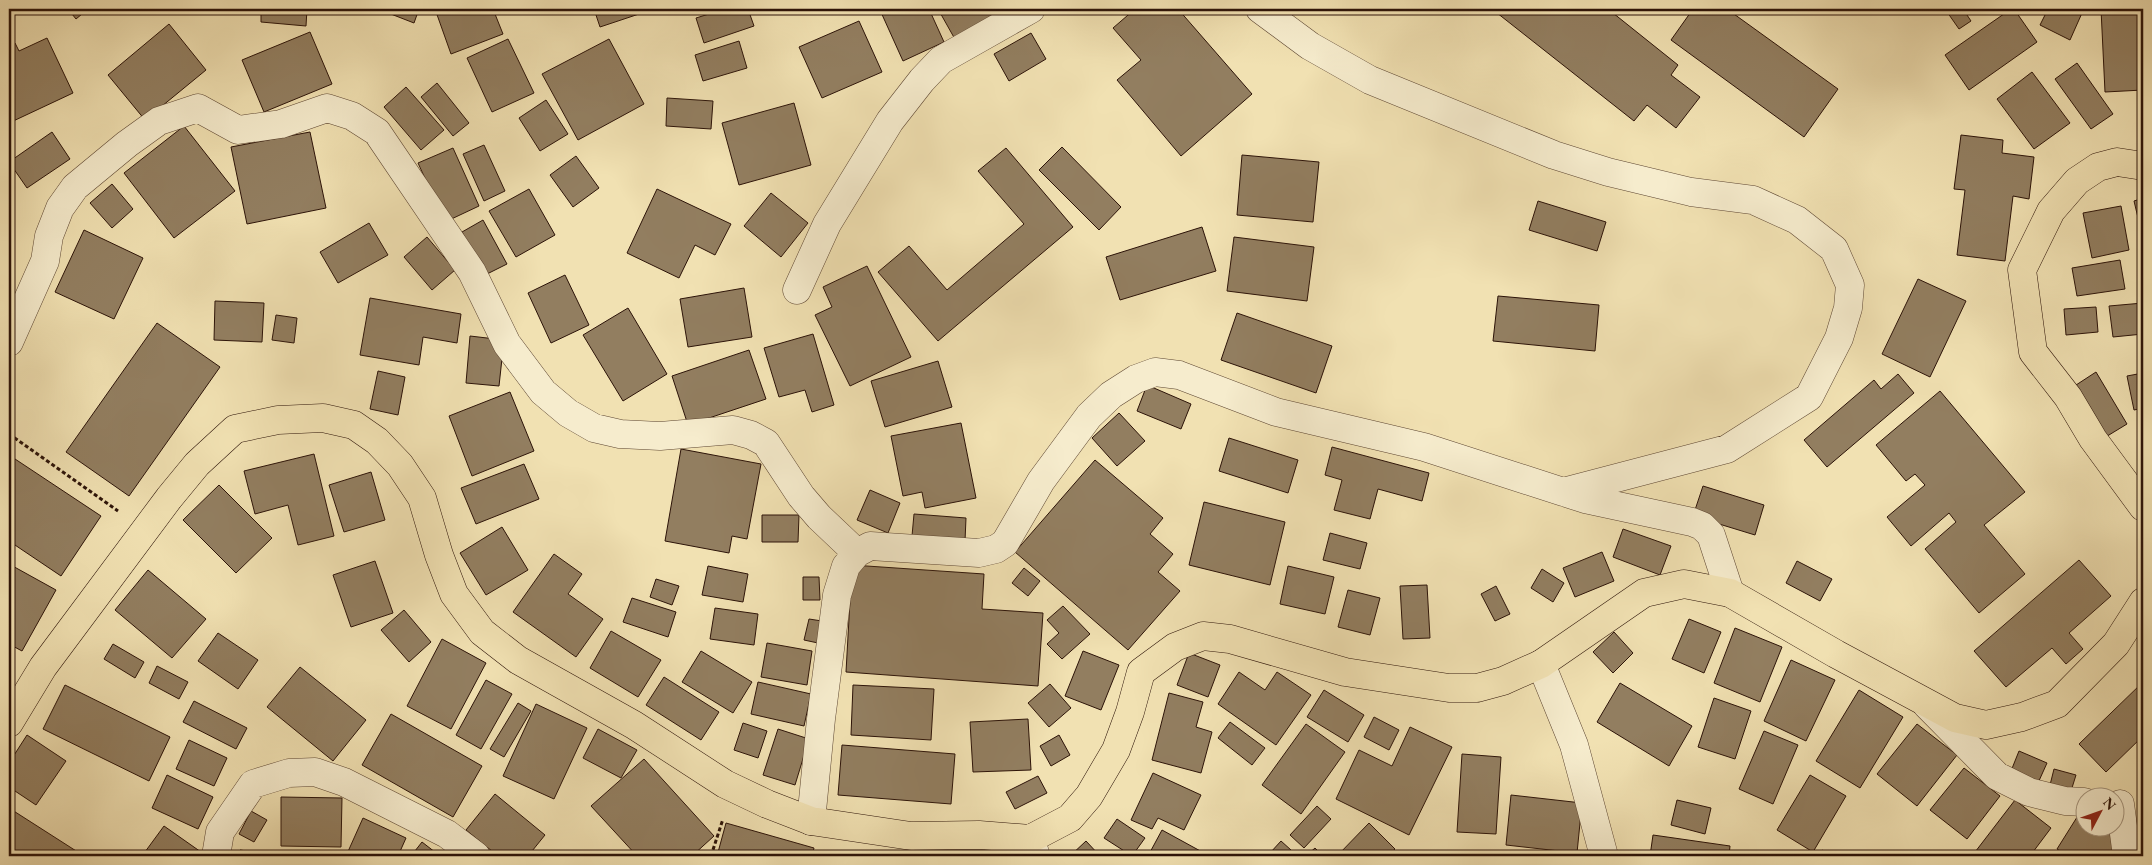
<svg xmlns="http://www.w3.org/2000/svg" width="2152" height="865" font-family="'EB Garamond',serif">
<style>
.building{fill:#927e60;stroke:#2c1308}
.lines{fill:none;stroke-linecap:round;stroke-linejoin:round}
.street-casing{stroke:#5d4632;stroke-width:29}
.primary-casing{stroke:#2c1308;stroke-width:29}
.path{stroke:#2c1308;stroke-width:3;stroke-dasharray:4 2.5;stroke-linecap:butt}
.street{stroke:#f6eccd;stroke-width:28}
.primary{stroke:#f1e1b2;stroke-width:28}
</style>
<rect width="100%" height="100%" fill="#f1e1b2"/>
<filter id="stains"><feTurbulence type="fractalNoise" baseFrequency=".004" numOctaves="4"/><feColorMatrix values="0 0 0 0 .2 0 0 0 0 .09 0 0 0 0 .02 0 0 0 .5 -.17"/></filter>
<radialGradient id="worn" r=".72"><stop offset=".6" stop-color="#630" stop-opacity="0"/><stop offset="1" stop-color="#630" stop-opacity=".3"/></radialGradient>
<!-- building -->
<path class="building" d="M68 9H88L76 19Z
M261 9H307L306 26 261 22Z
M378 9H419L414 23Z
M435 9H493L503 34 451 54Z
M594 9H654L600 27Z
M725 9H748L754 26 704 43 696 18Z
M882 9H929L944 42 903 61 880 10Z
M938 9H1012L956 41Z
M1135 9H1178L1252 94 1181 156 1117 80 1141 60 1113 28Z
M1492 9H1608L1678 65 1671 75 1700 97 1676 128 1647 105 1634 121Z
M1693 9H1727L1838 89 1804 137 1671 40Z
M1945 9H1963L1971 21 1959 29Z
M2011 9H2014L2037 42 1969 90 1945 55Z
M2048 9H2073L2082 13 2070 40 2040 25Z
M2101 9H2143V90L2105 92Z
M859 21 882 72 822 98 799 47Z
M169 24 206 70 145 120 108 75Z
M310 32 332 84 264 112 242 60Z
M1031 33 1046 59 1009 81 994 54Z
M47 38 73 93 9 123V46L15 43 19 51Z
M508 39 534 93 492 112 467 58Z
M609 39 644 104 578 140 542 74Z
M739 41 747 68 703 81 695 55Z
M2077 63 2113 114 2091 129 2055 79Z
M2032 72 2070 123 2034 149 1997 99Z
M437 83 469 123 453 136 421 97Z
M406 87 444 130 421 150 384 107Z
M667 98 713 101 711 129 666 126Z
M546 100 568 134 540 151 519 118Z
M794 103 811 165 739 185 722 123Z
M184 126 235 191 174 238 124 173Z
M52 132 70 159 27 188 9 162Z
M310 132 326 208 247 224 231 147Z
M1961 135 2003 140 2002 153 2034 157 2029 199 2013 196 2005 261 1957 255 1965 190 1954 189Z
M484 145 505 191 484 201 463 154Z
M1062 147 1121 207 1099 230 1039 170Z
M453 148 479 206 445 222 418 163Z
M1006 148 1073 227 938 341 878 272 909 246 947 290 1024 224 978 171Z
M1242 155 1319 162 1313 222 1237 215Z
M576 156 599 188 573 207 550 175Z
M112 184 133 209 112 228 90 203Z
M529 189 555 235 516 257 489 211Z
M657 189 731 224 715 255 695 245 679 278 627 253Z
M771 193 808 223 781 257 744 226Z
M2143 198V221L2139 222 2134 201Z
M1538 201 1606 222 1597 251 1529 230Z
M2121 206 2129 250 2092 258 2083 213Z
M483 220 507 264 485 275 462 232Z
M369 223 388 255 338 283 320 252Z
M1202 227 1216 271 1120 300 1106 257Z
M84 230 143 258 114 319 55 292Z
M427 237 455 270 432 290 404 257Z
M1234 237 1314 247 1307 301 1227 291Z
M2120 260 2125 289 2077 296 2072 268Z
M867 266 911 357 850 386 815 315 832 307 823 287Z
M565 275 589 325 551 343 528 293Z
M1918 279 1966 301 1930 377 1882 354Z
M744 288 752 337 688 347 680 299Z
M1498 296 1599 305 1595 351 1493 341Z
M370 298 461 314 457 343 423 337 419 365 360 355Z
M215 301 264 303 262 342 214 340Z
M2143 303V334L2113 337 2109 306Z
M2096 307 2098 332 2066 335 2064 309Z
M628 308 667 374 623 401 583 335Z
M1237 313 1332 346 1316 393 1221 360Z
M276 315 297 318 294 343 272 340Z
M157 323 220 367 129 496 66 452Z
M813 334 834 405 812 412 805 390 779 397 764 348Z
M470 336 504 340 499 386 466 383Z
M749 350 766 399 688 425 672 376Z
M938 361 952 407 885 427 871 381Z
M378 371 405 377 398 415 370 409Z
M2096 372 2127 424 2104 438 2073 387Z
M2143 373V408L2134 410 2127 376Z
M1898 374 1914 393 1827 467 1804 440 1874 380 1881 389Z
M1147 385 1191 404 1181 429 1137 411Z
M1940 391 2025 492 1984 525 2025 574 1979 613 1925 549 1956 522 1949 513 1911 546 1887 517 1925 485 1915 474 1906 481 1876 445Z
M510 392 534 451 472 476 449 416Z
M1119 413 1145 441 1117 466 1092 438Z
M961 423 976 498 925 508 922 492 903 496 891 436Z
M1229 438 1298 460 1288 493 1219 471Z
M1332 447 1429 473 1422 501 1378 489 1370 519 1334 510 1342 480 1325 475Z
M681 449 761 464 747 539 732 536 729 553 665 541Z
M314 454 334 536 298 545 288 505 255 514 244 471Z
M9 455 101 516 61 576 9 541Z
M1095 460 1163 518 1150 534 1173 554 1158 572 1180 591 1128 650 1015 552Z
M524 464 539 499 476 524 461 488Z
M371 472 385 520 344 532 329 485Z
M219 485 272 538 236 573 183 520Z
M1703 486 1764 505 1755 535 1693 516Z
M870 490 900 503 888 533 857 520Z
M1204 502 1285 522 1270 585 1189 565Z
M914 514 966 518 965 541 912 536Z
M762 515H799L798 542H762Z
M502 527 528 570 486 595 460 553Z
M1623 529 1671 546 1660 575 1613 557Z
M1330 533 1367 543 1360 569 1323 560Z
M1602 552 1614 581 1575 597 1563 568Z
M554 554 582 574 568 594 603 619 576 657 513 612Z
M2079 560 2111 596 2069 633 2083 649 2066 664 2052 648 2006 687 1974 651Z
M375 561 393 613 351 627 333 575Z
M1797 561 1832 579 1820 601 1786 583Z
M9 564 56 590 22 651 9 644Z
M852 565 984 574 982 609 1043 613 1038 686 846 672Z
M708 566 748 574 743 602 702 595Z
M1288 566 1334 577 1325 614 1280 604Z
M1024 568 1040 581 1028 596 1012 583Z
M1542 569 1564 583 1553 602 1531 588Z
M148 570 206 619 172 658 115 610Z
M803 577H819L820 600H803Z
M656 579 679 586 672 605 650 597Z
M1427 585 1430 638 1403 639 1400 586Z
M1496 586 1510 614 1495 621 1481 594Z
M1348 590 1380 598 1370 635 1338 627Z
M632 598 676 612 668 637 623 622Z
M1063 606 1090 634 1062 659 1047 644 1059 633 1047 620Z
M715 608 758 614 754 645 710 639Z
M404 610 431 642 409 662 381 630Z
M809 619 822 621 818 643 804 640Z
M1689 619 1721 632 1704 673 1672 659Z
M1735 628 1782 647 1760 702 1714 683Z
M611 631 661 660 638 697 590 668Z
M1614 632 1633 653 1613 673 1593 652Z
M218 633 258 660 238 689 198 661Z
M442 639 486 663 451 729 407 706Z
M767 643 812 651 807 685 761 677Z
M113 644 144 662 135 678 104 659Z
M701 651 752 682 733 713 682 682Z
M1083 651 1119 665 1101 710 1065 696Z
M1189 653 1220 665 1208 697 1177 685Z
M1791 660 1835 680 1806 741 1764 721Z
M157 666 188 682 179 699 149 683Z
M300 667 366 720 333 761 267 707Z
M1239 672 1265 690 1277 672 1311 695 1276 745 1218 704Z
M664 677 719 712 701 740 646 705Z
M486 680 512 694 481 749 456 735Z
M758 682 811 694 804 726 751 714Z
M2143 682V736L2106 772 2079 744Z
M1620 683 1692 726 1669 766 1597 722Z
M1050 684 1071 708 1049 727 1028 703Z
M65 685 170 737 149 781 43 729Z
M853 685 934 689 931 740 851 735Z
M1324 690 1364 715 1348 742 1307 717Z
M1859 690 1903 717 1860 788 1816 761Z
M1169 693 1203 702 1196 727 1212 732 1201 773 1152 760Z
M1714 698 1751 711 1735 759 1698 747Z
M194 701 247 728 236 749 183 722Z
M518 703 531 711 504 757 490 749Z
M536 704 587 728 554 799 503 776Z
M391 714 482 766 453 817 362 765Z
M1374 717 1399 730 1389 750 1364 737Z
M1028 719 1031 770 973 772 970 722Z
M1230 722 1265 748 1252 765 1218 738Z
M743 723 767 731 758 758 734 750Z
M1306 724 1345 752 1301 814 1262 785Z
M1917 724 1957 755 1917 806 1877 774Z
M1410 727 1452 747 1409 835 1336 799 1359 750 1392 766Z
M598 729 637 750 621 778 583 758Z
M778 729 809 739 795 785 763 775Z
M1764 731 1798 745 1773 804 1739 789Z
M27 735 66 761 36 805 9 787V763Z
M1059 735 1070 755 1051 766 1040 746Z
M189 740 227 758 214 786 176 769Z
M842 745 955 754 951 804 838 795Z
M2019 751 2047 763 2038 783 2011 771Z
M1462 754 1501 757 1496 834 1457 832Z
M644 759 714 836 692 856H637L591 806Z
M1964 768 2000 796 1967 839 1930 810Z
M2054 769 2076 775 2071 791 2050 785Z
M1153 773 1201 795 1184 830 1158 818 1152 829 1131 820Z
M167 775 213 797 198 829 152 808Z
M1810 775 1846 796 1813 852 1777 830Z
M1038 776 1047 793 1015 809 1006 792Z
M495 794 545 835 528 856H498L466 830Z
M1511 795 1582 803 1577 853 1506 845Z
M281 797 342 798 341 847 281 846Z
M1677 800 1711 808 1705 834 1671 825Z
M2015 800 2051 828 2030 856H1972Z
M1317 806 1331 819 1304 848 1290 835Z
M9 808 84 856H9Z
M251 811 267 820 254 842 239 834Z
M2079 814 2084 818V828H2099L2120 841 2111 856H2068L2057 849Z
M363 818 406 838 398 856H346Z
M1117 819 1145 838 1132 856 1104 838Z
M726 823 814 848 812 856H717Z
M1369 823 1395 849 1387 856H1337Z
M164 826 201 852 198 856H142Z
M2143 826V842L2137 830Z
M1162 830 1204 853 1202 856H1148Z
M1653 835 1730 846 1729 856H1650Z
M1086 841 1100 856H1070Z
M1281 841 1291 850 1285 856H1274L1270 853Z
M422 842 440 856H411Z
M1315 848 1323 856H1306Z
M240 850 282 856H240Z
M1822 850 1832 856H1818Z"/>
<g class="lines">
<defs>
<path id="street" d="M1260 9 1310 46 1370 80 1554 155 1608 172 1691 192 1753 200 1797 220 1834 249 1850 285 1848 308 1839 338 1809 397 1727 449 1563 492
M797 290 827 224 890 121 922 80 941 60 1031 9
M9 342 45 261 49 236 60 208 75 187 127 144 159 121 198 108 238 130 281 124 327 108 352 116 377 132 472 272 507 344 543 392 568 413 594 428 620 434 660 436 733 430 751 435 766 443 801 496 819 517 857 553
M1541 664 1574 745 1604 856
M1927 705 1997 776 2029 792 2065 801 2084 802
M2120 804 2127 856
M811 821 821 719 837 595 846 566 857 553 870 546 979 553 996 549 1005 543 1041 481 1089 416 1111 395 1136 379 1155 372 1179 375 1276 412 1424 447 1585 499 1692 522 1702 526 1711 535 1730 593
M1030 839 1036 856
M216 856 220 832 253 784 289 773 315 772 344 782 447 834 476 856"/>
<path id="primary" d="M2143 166 2117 162 2098 167 2077 181 2051 211 2022 270 2033 352 2068 397 2093 439 2143 507
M9 723 43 667 169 498 197 464 235 429 278 420 323 418 354 425 377 441 400 465 422 498 439 555 454 594 482 632 518 660 634 725 725 784 767 804 811 821 911 836 979 835 1030 839 1070 818 1089 796 1116 750 1130 712 1141 672 1175 647 1203 636 1230 639 1345 672 1449 688H1477L1503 681 1541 664 1644 593 1684 584 1730 593 1836 654 1955 718 1986 725 2022 717 2057 704 2116 644 2143 602"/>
</defs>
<!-- street casing -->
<use href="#street" class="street-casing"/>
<!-- primary casing -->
<use href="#primary" class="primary-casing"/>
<!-- path -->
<path class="path" d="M9 434 118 511
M711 856 723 819"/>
<!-- street -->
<use href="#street" class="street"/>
<!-- primary -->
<use href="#primary" class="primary"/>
</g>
<!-- margin -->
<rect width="2152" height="865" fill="none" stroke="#f1e1b2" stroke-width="30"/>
<rect x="10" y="10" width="2132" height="845" fill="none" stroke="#2c1308" stroke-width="2.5"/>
<rect x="15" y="15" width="2122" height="835" fill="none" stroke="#2c1308"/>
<!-- north arrow -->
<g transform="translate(2100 812) rotate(49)"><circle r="24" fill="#f6eccd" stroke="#a5957e"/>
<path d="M0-4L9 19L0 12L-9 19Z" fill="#8f2418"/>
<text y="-8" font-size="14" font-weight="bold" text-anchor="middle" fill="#2c1308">N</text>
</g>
<rect width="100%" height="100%" filter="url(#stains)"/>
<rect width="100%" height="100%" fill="url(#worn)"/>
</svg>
